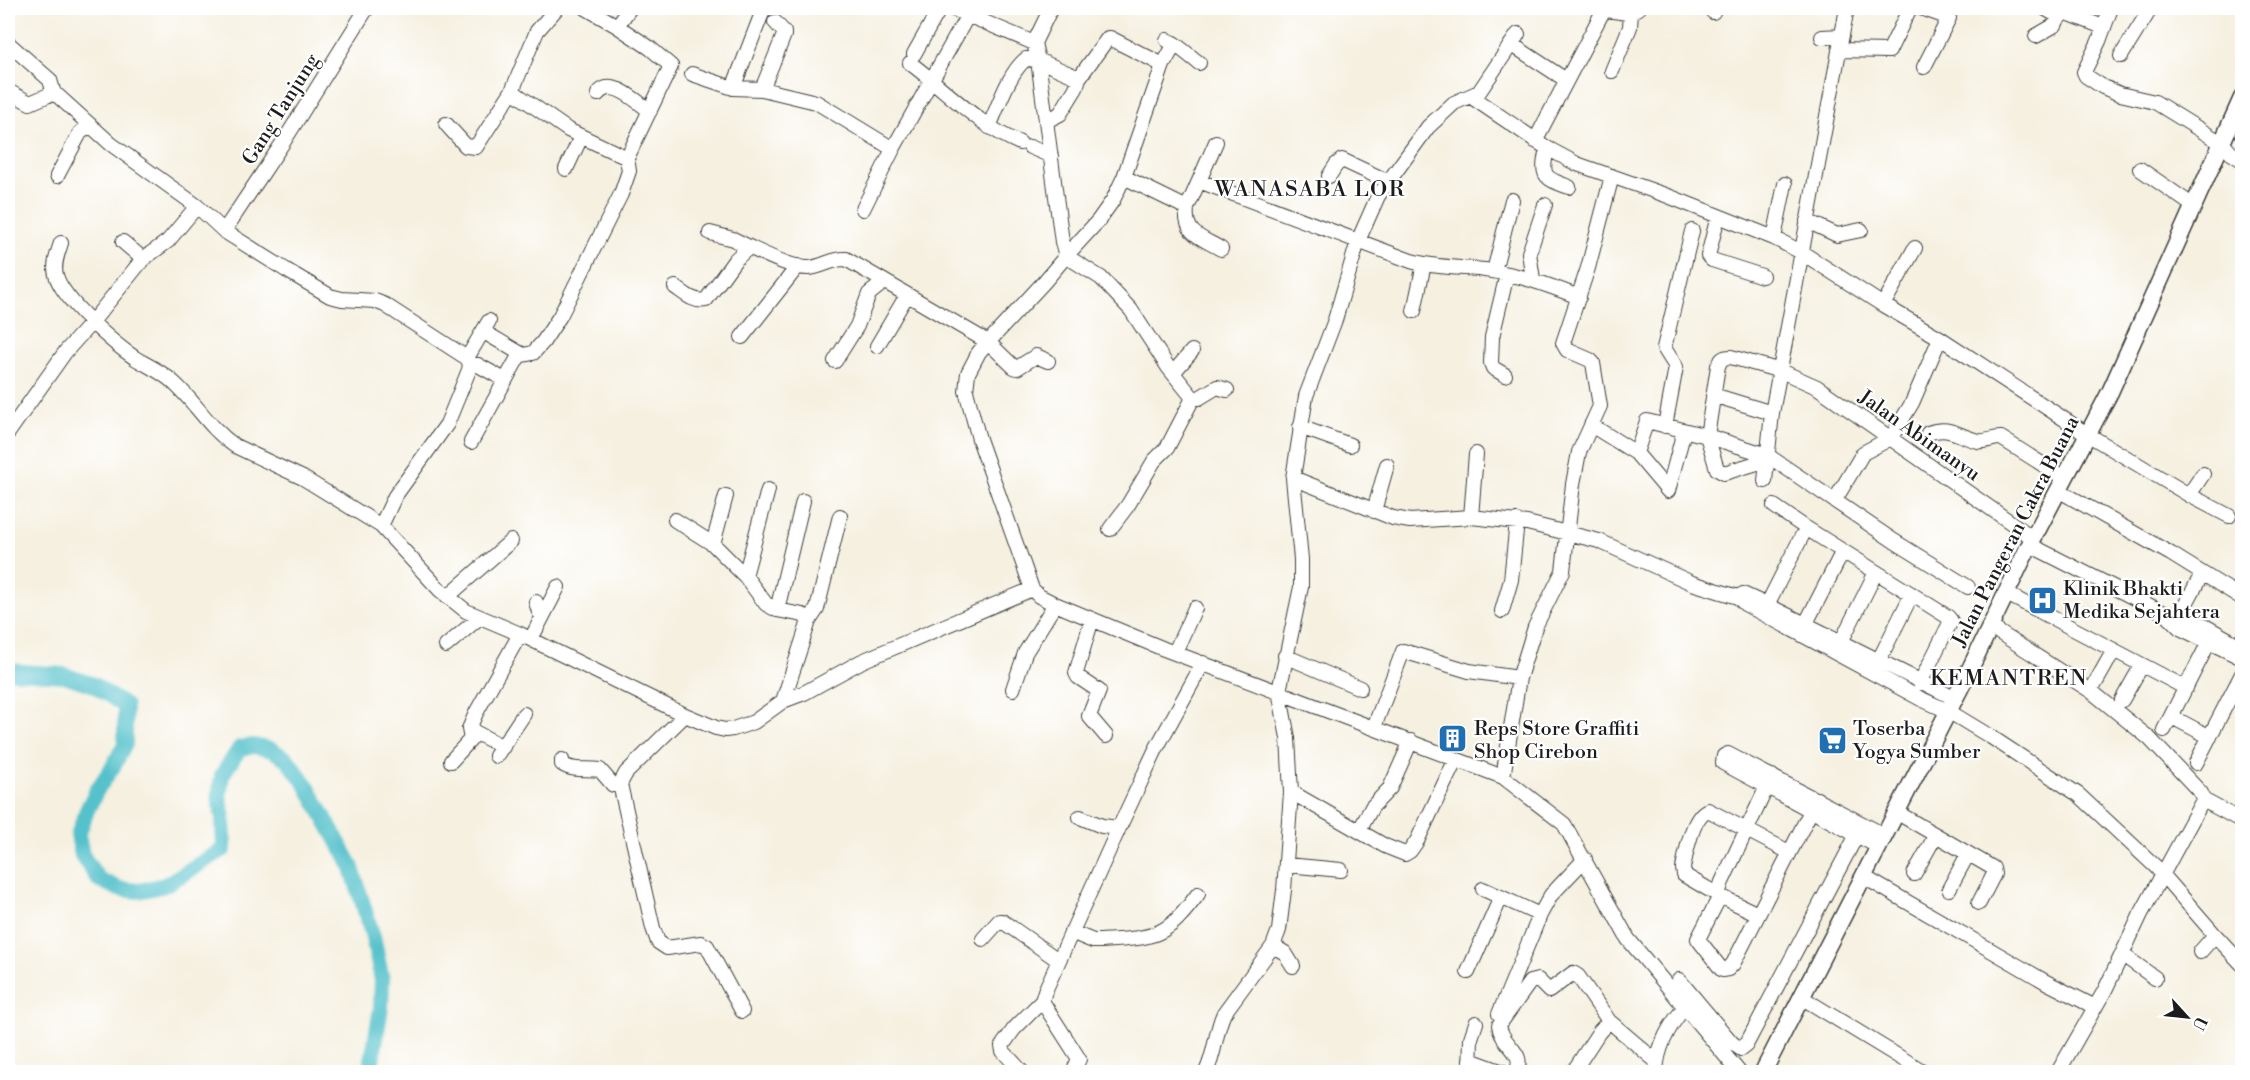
<svg xmlns="http://www.w3.org/2000/svg" width="2250" height="1080" font-family="'Libre Bodoni',serif">
<style>
.lines{fill:none;stroke-linecap:round;stroke-linejoin:round}
.river{stroke:#54c1cb;stroke-width:16}
.minor-casing{stroke:#3d3c39;stroke-width:16}
.major-casing{stroke:#3d3c39;stroke-width:19}
.minor{stroke:#fff;stroke-width:14}
.major{stroke:#fff;stroke-width:16}
.labels{text-anchor:middle;stroke-width:4.5;stroke-linejoin:round;paint-order:stroke}
.street-label{font-size:20px;fill:#1c1c1c;stroke:#fff}
.poi-label{font-size:20px;fill:#1c1c1c;stroke:#fff;text-anchor:start}
.quarter-label{font-size:22px;letter-spacing:1.5px;fill:#1c1c1c;stroke:#fff}
</style>
<rect width="100%" height="100%" fill="#fff"/>
<filter id="ink" filterUnits="userSpaceOnUse"><feTurbulence type="fractalNoise" baseFrequency=".0167" numOctaves="2"/><feDisplacementMap in="SourceGraphic" scale="12" xChannelSelector="R" yChannelSelector="G"/><feConvolveMatrix kernelMatrix="1 2 1 2 8 2 1 2 1" color-interpolation-filters="sRGB"/></filter>
<filter id="wash" filterUnits="userSpaceOnUse"><feTurbulence type="fractalNoise" baseFrequency=".008" numOctaves="4" result="noise"/><feDisplacementMap in="SourceGraphic" scale="24" xChannelSelector="R" yChannelSelector="G"/><feGaussianBlur stdDeviation="1.35" result="paint"/><feColorMatrix in="noise" values="0 0 0 0 0 0 0 0 0 0 0 0 0 0 0 0 0 1.4 0 .05"/><feComposite in="paint" operator="in"/></filter>
<g filter="url(#wash)">
<rect width="100%" height="100%" fill="#f5f0e0"/>
<g class="lines">
<!-- river -->
<path class="river" d="M8 671 64 675 94 685 125 706V744L114 765 97 790 87 810 78 835 82 855 98 879 119 889 139 891 165 885 224 849 223 816 219 797 222 775 240 748 254 746 272 750 287 759 307 786 351 865 373 937 382 980 381 1008 370 1072"/>
</g>
</g>
<g filter="url(#ink)">
<g class="lines">
<defs>
<path id="minor" d="M586 8 617 26 630 8
M951 8 1034 43 1038 60 1062 242 1066 256 1044 282 979 352 968 373 966 391 979 439 1032 589 1039 596 1055 604 1164 649 1503 777 1564 824 1628 939 1739 1072
M1921 8 1949 18 1924 67
M2044 8 2060 17
M2111 8 2099 41 2084 72 2086 76 2103 87 2120 94 2155 102 2223 144 2231 153 2242 160
M2062 11 2103 27
M1713 12 1715 8
M2036 36 2055 25 2063 8
M1822 37 1842 36
M1167 40 1175 44 1163 65 1124 177 1113 200 1098 221 1066 256 1101 278 1131 310 1168 367 1193 398H1199L1217 387 1227 390
M8 43 50 80 54 94
M1034 43 1051 8
M1175 44 1199 63
M1511 44 1566 80
M1839 50 1889 51 1910 8
M914 54 940 8
M2121 56 2151 8
M910 63C945 89 980 127 1020 143
M1612 71 1630 27 1631 12
M692 74 733 88 762 89 816 102 893 149
M733 88 764 8
M762 89 784 35V32L775 22
M8 91 30 103 51 94 58 96 111 144 197 206 224 231 286 270 330 296 342 299 375 301 385 305 467 358 470 364 469 370 447 424 395 496 381 526
M512 91 568 130 627 158 671 66 650 48 617 26
M598 94C611 76 637 102 650 111
M1470 96 1547 148 1577 164 1668 196 1774 238 1801 252 1883 305 1940 338 2087 434 2189 495 2229 516
M1046 121 1060 114 1076 88 1079 78
M446 124 466 146 476 147 512 91 537 31 557 8
M989 127C998 107 1009 72 1026 59L1038 60 1079 78 1108 38H1110L1163 65
M1535 141 1601 15 1606 10 1628 13 1639 8
M1030 147 1051 156
M1547 148C1541 176 1543 178 1569 187
M566 169 581 137
M2140 169 2195 207
M57 176 80 133 90 125
M1329 176 1336 165 1342 160 1387 181
M1124 177 1187 208 1199 181 1411 261C1435 268 1461 267 1485 270 1518 274 1548 285 1579 297
M1199 181 1216 142
M1187 208C1184 235 1201 237 1221 249
M863 209 893 149 968 15
M1718 216 1708 256 1712 260 1762 276
M1807 221 1837 235 1861 230
M224 231 284 141 367 8
M710 233 733 239 749 247
M1774 238 1785 184
M123 242 143 259
M61 243C58 253 53 264 56 275 62 299 114 344 135 358 148 366 163 372 174 383 196 403 210 429 235 446L303 478 381 526 440 590 466 611 520 634 685 715 716 728 725 730 733 729 754 722 783 701 804 693 862 661 1032 589
M1494 271 1512 200
M1533 279 1529 253 1545 205
M675 287C684 293 694 303 706 300L735 260 749 247C764 254 794 269 809 268 822 267 833 258 846 259L988 342 1014 367 1017 368 1036 356 1048 361
M1883 305 1915 248
M1414 311 1424 264
M484 332 523 355 533 353 543 342 560 316 621 194 629 171 627 158
M742 337 798 266
M877 346 907 295
M467 358 489 321
M835 361 857 326 869 294 884 282
M470 364 478 365 505 380
M1173 373 1192 351
M1505 375 1493 368 1491 363 1492 337 1507 274
M1713 395 1772 413
M1591 425 1636 453 1668 491 1684 431
M1665 426 1676 367 1664 348 1692 231
M1300 427 1350 445
M8 433 66 351 92 322 143 259 168 241 197 206
M1928 433C1950 425 1957 436 1978 441 1986 443 1994 437 2001 438L2064 478
M471 442 520 354
M1636 453 1647 421 1707 436 1767 455 1894 541 1968 587
M1767 460 1724 473 1717 469 1707 436 1718 366C1721 359 1723 357 1731 357L1781 371 1817 387 2033 538
M1293 478 1393 518 1410 521 1471 517 1527 523 1599 541 1692 583 1738 597
M1765 481 1772 413 1847 8
M2058 490 2171 554 2242 598
M2189 495 2203 474
M1835 500 1863 453 1891 438 1912 403 1940 338
M1774 506 1806 528
M1374 511 1387 465
M1471 517 1476 454
M675 520 713 544 745 576 766 604 777 610 803 615 809 621 783 701
M1110 529 1128 505 1154 461 1167 448 1193 398
M713 544 726 496
M2030 545 2166 614 2180 628 2242 658
M745 576 768 490
M2005 593 2186 688
M447 597 511 541
M536 602 539 612 544 614
M1767 605 1806 528 1948 617 1951 621 1920 683
M777 610 803 501
M1502 611 1511 580 1517 521
M2166 614 2187 616 2242 647
M1092 619 1076 673 1078 677 1099 691 1089 716 1106 736
M809 621 817 609 840 516
M2176 622 2202 574
M1805 625 1843 551
M1989 626 2091 691 2149 738 2201 793 2203 800 2242 821
M531 639 558 587
M1841 642 1876 572
M446 646 480 617
M1175 652 1195 608
M1285 656 1360 688
M1878 662 1912 594
M2096 682 2114 650
M1013 689 1025 653 1055 604
M1954 698 1767 605 1743 594 1738 597 1745 604 1921 699 1948 711 1991 737 2079 795 2156 867 2215 935 2242 964
M2122 700 2142 665
M685 715 626 773 620 784 622 793 653 928 658 942 667 948 701 943 707 946 742 1011
M2172 717 2210 737
M1374 727 1403 651 1469 671 1519 678
M469 729 503 747
M2164 730 2209 642
M496 756 524 714
M562 760V764C574 772 587 768 600 770L613 785 620 784
M451 761 471 739 469 729 476 713 520 634
M2196 763 2242 674
M1772 776 1722 882 1719 891 1720 896 1698 939 1722 970 1728 969 1733 964 1817 799
M1503 777 1519 678 1535 627 1563 571 1573 484 1579 452 1600 406 1593 363 1590 360 1567 350 1563 343 1588 268 1612 176
M1291 792 1385 846 1405 854 1410 851 1417 841 1456 759
M1896 812 1993 868 1994 874 1979 903
M1080 817 1102 826 1119 828
M1359 831 1372 807 1390 788 1411 741
M1879 847 1723 763 1724 756 1728 754 1884 835
M1287 865 1341 870
M1914 874 1936 835
M1864 877 2046 982 2095 1007
M1483 889 1540 915 1551 895 1585 859
M1949 889 1968 854
M1758 914 1720 896 1684 875 1683 868C1686 853 1692 816 1708 810L1789 852
M1071 932 1093 941H1101C1154 938 1166 938 1198 894
M983 939 999 921H1002L1058 960
M1273 946 1285 953 1293 966
M2200 952 2215 935
M2123 955 2155 978
M1468 972 1501 897
M1679 980 1732 1043 1741 1049 1746 1045 1861 827
M1801 997 1924 1072
M1499 1014 1540 915
M1470 1060 1503 1072
M1022 1072 1003 1051 1002 1046 1014 1029 1042 1001
M1073 1072 1079 1059 1042 1001 1045 991 1119 828 1156 749 1203 663
M1206 1072C1216 1051 1215 1032 1224 1013L1273 946 1279 930 1284 890 1291 792 1288 738 1279 691 1301 587V559L1293 478 1306 396 1335 320 1358 241 1378 196 1428 127 1454 103 1479 92 1518 34
M1470 1072 1471 1038 1476 1023
M1516 1072C1527 1052 1501 1046 1499 1025L1530 982 1538 980 1549 991 1573 973 1578 976 1609 1021 1656 1061
M1573 1072 1599 1032 1609 1021
M1656 1072C1657 1049 1669 1026 1684 1008
M2058 1072 2105 990 2141 914 2203 800"/>
<path id="major" d="M1763 1072 1969 671 2027 550 2110 392 2242 98"/>
</defs>
<!-- minor casing -->
<use href="#minor" class="minor-casing"/>
<!-- major casing -->
<use href="#major" class="major-casing"/>
<!-- minor -->
<use href="#minor" class="minor"/>
<!-- major -->
<use href="#major" class="major"/>
</g>
</g>
<!-- icons -->
<defs>
<symbol id="hospital-square" viewBox="-11 -11 22 22"><rect x="-9" y="-9" width="18" height="18" rx="4" fill="#1f6fb2" stroke="#fff"/><path d="M-5-5h3v3.5h4V-5h3V5h-3V1.5h-4V5h-3Z" fill="#fff"/></symbol>
<symbol id="building-square" viewBox="-11 -11 22 22"><rect x="-9" y="-9" width="18" height="18" rx="4" fill="#1f6fb2" stroke="#fff"/><path d="M-4-6H4V6H1V3H-1V6H-4ZM-2.5-4.3h1.7v1.8h-1.7ZM.8-4.3h1.7v1.8H.8ZM-2.5-1h1.7V.8h-1.7ZM.8-1h1.7V.8H.8Z" fill="#fff"/></symbol>
<symbol id="supermarket-square" viewBox="-11 -11 22 22"><rect x="-9" y="-9" width="18" height="18" rx="4" fill="#1f6fb2" stroke="#fff"/><path d="M-6-5.5h2.5l.6 2H6L4.5 2H-2.5L-4.4-4H-6ZM-1.5 3.2a1.3 1.3 0 1 0 .1 0ZM3 3.2a1.3 1.3 0 1 0 .1 0Z" fill="#fff"/></symbol>
</defs>
<g fill-rule="evenodd">
<use href="#hospital-square" x="2026" y="584" width="33" height="33"/>
<use href="#building-square" x="1436" y="722" width="33" height="33"/>
<use href="#supermarket-square" x="1816" y="724" width="33" height="33"/>
</g>
<g class="labels">
<!-- street labels -->
<g class="street-label">
<text transform="translate(280 109) rotate(-58)" y="7">Gang Tanjung</text>
<text transform="translate(1920 435) rotate(35)" y="7">Jalan Abimanyu</text>
<text transform="translate(2015 531) rotate(-63)" y="7">Jalan Pangeran Cakra Buana</text>
</g>
<!-- poi labels -->
<g class="poi-label">
<text x="2063" y="595">Klinik Bhakti<tspan x="2063" dy="23">Medika Sejahtera</tspan></text>
<text x="1474" y="735">Reps Store Graffiti<tspan x="1474" dy="23">Shop Cirebon</tspan></text>
<text x="1853" y="735">Toserba<tspan x="1853" dy="23">Yogya Sumber</tspan></text>
</g>
<!-- quarter labels -->
<g class="quarter-label">
<text x="1310" y="196">WANASABA LOR</text>
<text x="2009" y="685">KEMANTREN</text>
</g>
</g>
<!-- margin -->
<rect width="2250" height="1080" fill="none" stroke="#fff" stroke-width="30"/>
<!-- north arrow -->
<g transform="translate(2187 1017) rotate(117)" stroke="#ffffff" stroke-width="4.5" paint-order="stroke">
<path d="M0-4.5L10 22L0 15L-10 22Z" fill="#1c1c1c"/>
<text y="-9" font-size="16" font-weight="bold" text-anchor="middle" fill="#1c1c1c">U</text>
</g>
</svg>
